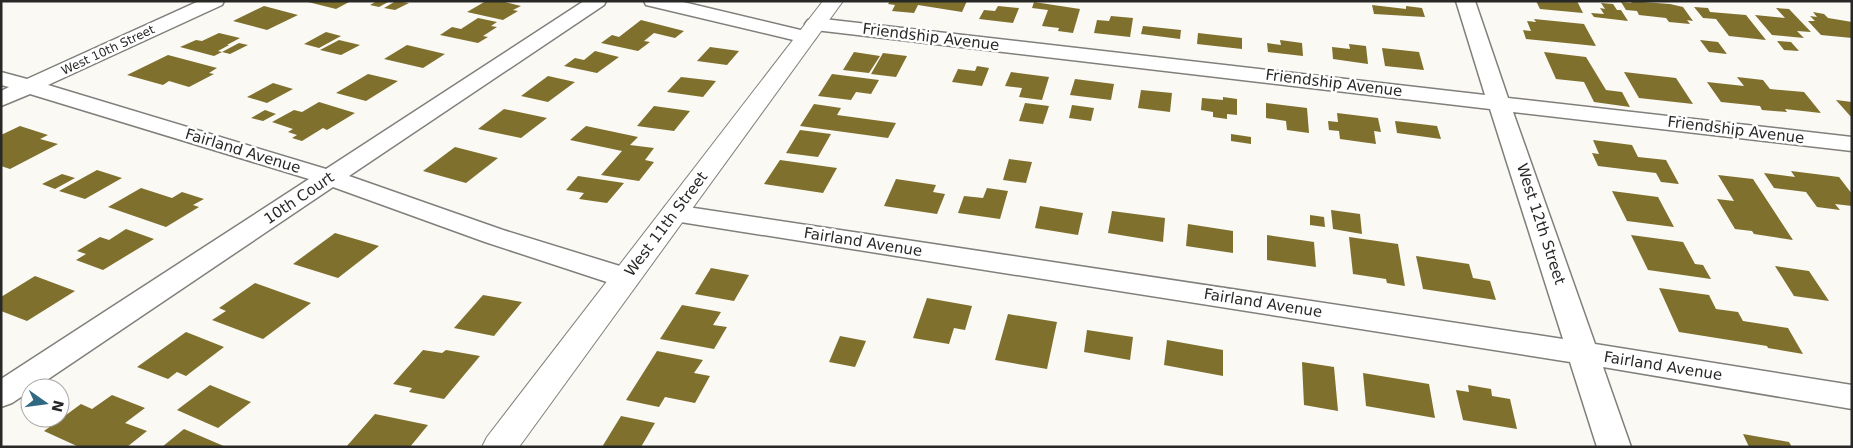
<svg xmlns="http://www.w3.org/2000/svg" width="1853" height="448" font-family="'DejaVu Sans',sans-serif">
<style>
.building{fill:#7f702e}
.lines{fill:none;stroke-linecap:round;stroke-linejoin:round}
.street-casing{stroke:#807f7b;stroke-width:3}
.secondary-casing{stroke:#807f7b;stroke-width:2}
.street{fill:#fff;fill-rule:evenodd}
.secondary{fill:#fff;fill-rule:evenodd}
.labels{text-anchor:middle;stroke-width:5;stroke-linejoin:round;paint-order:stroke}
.far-street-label{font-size:12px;fill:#282826;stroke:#fff}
.street-label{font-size:15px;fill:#282826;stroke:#fff}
</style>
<rect width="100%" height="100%" fill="#faf9f4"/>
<!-- building -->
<path class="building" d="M304 1H351L336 9Z
M377 1H390L379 7 370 5Z
M396 1 409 3 395 10 384 8Z
M486 1H501L521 6 513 10 518 11 503 20 467 12Z
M890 1H967L962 12 918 5 914 13 892 11 895 5 888 4Z
M1536 1H1577L1583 13 1540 9Z
M1630 1 1670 4 1683 7 1693 21 1687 20 1690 24 1669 22 1666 18 1639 15 1637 11 1626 10 1621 2 1632 3Z
M1034 2 1080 9 1073 33 1058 31 1059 28 1042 26 1048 10 1032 8Z
M1601 3 1613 4 1617 10H1621L1628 21 1594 17 1591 13 1604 14 1600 8 1605 9Z
M1372 5 1406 9V6L1422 8 1425 17 1374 14Z
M264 6 298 15 267 30 233 21Z
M998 6 1019 8 1013 23 979 19 984 10 995 11Z
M1694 7 1708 8 1710 12 1746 15 1766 40 1729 36 1716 19 1703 18Z
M1776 8 1789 9 1811 32 1797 31 1804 38 1772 35 1755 15 1785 18Z
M1813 12 1824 14 1828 18 1852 22V38L1821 35 1808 21H1815L1810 16 1817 17Z
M1111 16 1133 18 1130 37 1094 33 1097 20 1109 21Z
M478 18 497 22 491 26 497 27 483 36 488 37 478 43 440 35 452 27 461 29Z
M1534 19 1584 24 1596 46 1526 39 1523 30 1531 31 1527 21 1536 22Z
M641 20 684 31 675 38 654 33 644 41 650 42 638 51 601 43 612 35 619 37Z
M1143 26 1181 30 1180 39 1141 34Z
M326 32 341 36 319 48 304 44Z
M219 33 240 38 227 45H229L218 51 222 52 214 56 180 47 196 40 202 41Z
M1198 33 1242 38V49L1197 44Z
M339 40 360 45 341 55 320 50Z
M1280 40 1302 43 1303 56 1268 52 1267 43 1281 45Z
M1700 40 1718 42 1727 54 1709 52Z
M1777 41 1791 42 1799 51 1784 50Z
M239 43 248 45 230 54 222 52Z
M1349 44 1366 46 1368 64 1333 59 1332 47 1350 49Z
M407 45 445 54 423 68 384 59Z
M710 47 739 51 727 65 697 61Z
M1382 48 1419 52 1424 70 1385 66Z
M595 51 619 57 597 73 564 66 575 58 584 60Z
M854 52 880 56 869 73 843 70Z
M1544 52 1586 57 1606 90 1622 92 1630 107 1594 102 1584 82 1556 79Z
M883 53 907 56 896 77 871 74Z
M168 55 217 68 209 73 214 74 189 87 169 81 163 85 127 75Z
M977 66 989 68 982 86 952 82 958 69 975 71Z
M1011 72 1049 77 1042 100 1019 97 1022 88 1005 86Z
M1624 72 1676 78 1693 104 1639 98Z
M368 74 398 81 366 101 336 93Z
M832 74 879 80 871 94 856 92 851 100 818 96Z
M548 76 575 82 548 102 521 96Z
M681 77 716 81 703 97 667 92Z
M1737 77 1763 80 1770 89 1804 92 1821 113 1785 109 1787 112 1762 110 1760 106 1721 102 1707 82 1744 86Z
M1075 79 1114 84 1111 100 1070 95Z
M273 83 293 89 267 103 247 97Z
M1141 90 1172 93 1170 112 1138 108Z
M1223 97 1237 99V115L1227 114V119L1213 117V112L1201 110 1202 98 1223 100Z
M1836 100 1852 102V118Z
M319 102 355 113 327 130 323 128 302 141 292 138 297 135 288 132 293 129 272 122 294 110 302 112Z
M1025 103 1049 106 1043 124 1019 121Z
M1266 103 1307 108 1309 133 1287 130 1286 121 1266 118Z
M814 104 841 108 837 115 896 123 888 138 800 126Z
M1072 105 1094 108 1091 121 1069 118Z
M654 106 690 111 674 131 637 126Z
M504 109 547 118 521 138 478 129Z
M265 110 276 114 263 121 251 118Z
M1337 113 1378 118 1381 132 1374 131 1376 144 1340 139 1339 131 1329 130 1328 121 1338 122Z
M1395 121 1437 126 1441 139 1397 133Z
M20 126 48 135 40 139 58 144 10 169 1 166V135Z
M586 126 638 137 630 145 654 148 645 160 654 162 639 181 601 175 622 151 570 140Z
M800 130 831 134 818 157 786 153Z
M1231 134 1251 137V144L1231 141Z
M1593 140 1632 145 1638 157 1666 160 1679 184 1661 182 1656 173 1598 166 1592 153 1599 154Z
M455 147 498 158 466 183 423 171Z
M1009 159 1032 162 1026 183 1003 180Z
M780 160 837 168 823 193 764 184Z
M97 170 122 178 85 199 59 191Z
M1791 171 1839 177 1852 194V206L1835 204 1840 210 1817 207 1806 192 1774 188 1764 173 1795 177Z
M62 174 75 178 55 189 42 184Z
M1718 175 1753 179 1793 240 1754 234 1752 231 1735 229 1717 199 1734 201Z
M578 176 624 183 607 203 579 199 584 193 566 190Z
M896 179 936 185 933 192 945 194 937 214 884 206Z
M141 188 172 198 182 192 204 199 193 205 199 207 166 227 108 207Z
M987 188 1008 191 1000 219 958 213 964 196 983 198Z
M1612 191 1658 197 1674 227 1627 221Z
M1040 206 1083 213 1078 235 1035 228Z
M1331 210 1360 214 1362 234 1333 229Z
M1112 211 1165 218 1163 242 1108 233Z
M1310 215 1324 217 1325 227 1310 225Z
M1188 224 1233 231V253L1186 246Z
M126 229 154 239 103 270 76 260 86 254 77 251 100 237 109 240Z
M335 233 379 246 338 278 293 264Z
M1267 235 1314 242 1316 267 1267 260Z
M1631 235 1683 242 1695 264 1703 265 1711 279 1648 270Z
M1349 237 1398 244 1405 286 1387 283 1386 279 1353 274Z
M1416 256 1469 264 1473 278 1490 281 1496 300 1423 289Z
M1775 266 1809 271 1829 301 1794 296Z
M711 268 749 275 734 301 695 294Z
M35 276 75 291 27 321 1 311V297Z
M255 283 311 303 263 339 212 320 226 311 219 308Z
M1659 288 1709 295 1716 309 1738 312 1743 321 1788 328 1803 354 1768 348 1767 346 1679 332Z
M483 295 522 302 494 336 454 328Z
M927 298 972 306 965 330 954 328 949 344 913 338Z
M682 305 721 312 713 325 727 327 714 349 660 339Z
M1008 314 1057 322 1047 369 995 360Z
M1087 330 1133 337 1130 360 1084 352Z
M186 332 224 347 186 376 177 372 168 379 137 367Z
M840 336 866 341 855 367 829 362Z
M1167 340 1223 350V376L1164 365Z
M423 350 442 353 446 350 480 356 444 399 409 392 412 388 393 384Z
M657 351 703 360 694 373 710 376 695 403 665 397 659 407 626 400Z
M1302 362 1334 367 1338 411 1304 405Z
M1363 373 1429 384 1435 418 1366 406Z
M210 385 251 402 218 428 177 410Z
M1468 385 1491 389 1492 396 1510 399 1517 429 1463 420 1456 390 1469 392Z
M112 395 145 408 125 423 147 431 127 447H79L44 431 81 404 92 409Z
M375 414 428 425 410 447H346Z
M621 416 655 423 641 447H602Z
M184 429 226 447H162Z
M1743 434 1789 442 1792 447H1749Z"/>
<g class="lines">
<defs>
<path id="street" d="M199 1H224L222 5 48 85 326 169 584 1H606L604 5 349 176 503 230 636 271 640 278 636 285 626 287 616 285 485 242 333 187 35 388H30V391L12 403 1 407V379L309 179 30 94 1 106V91L9 87 1 85V72L27 79Z
M644 1H679L813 33 816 37 813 41 806 43 646 5Z
M1456 1H1475L1508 98 1852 137V151L1513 112 1595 344 1852 385V409L1603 367 1631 447H1597L1570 362 674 221 665 219 661 213 665 207 674 205 1563 339 1490 109 815 30 808 28 805 24 808 20 815 18 1485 95Z"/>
<path id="secondary" d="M823 1H843L519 447H482L487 437Z"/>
</defs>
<!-- street casing -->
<use href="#street" class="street-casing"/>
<!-- secondary casing -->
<use href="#secondary" class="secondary-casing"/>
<!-- street -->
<use href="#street" class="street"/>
<!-- secondary -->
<use href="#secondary" class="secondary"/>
</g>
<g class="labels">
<!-- far-street labels -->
<g class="far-street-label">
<text transform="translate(108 50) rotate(-25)" y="4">West 10th Street</text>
</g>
<!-- street labels -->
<g class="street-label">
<text transform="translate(931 37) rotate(7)" y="5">Friendship Avenue</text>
<text transform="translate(1334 83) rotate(7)" y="5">Friendship Avenue</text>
<text transform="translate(1736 130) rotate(7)" y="5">Friendship Avenue</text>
<text transform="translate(243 151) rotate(17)" y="5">Fairland Avenue</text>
<text transform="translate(299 198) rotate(-34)" y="5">10th Court</text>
<text transform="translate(666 224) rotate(-53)" y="5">West 11th Street</text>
<text transform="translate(1541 224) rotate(72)" y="5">West 12th Street</text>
<text transform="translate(863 242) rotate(9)" y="5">Fairland Avenue</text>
<text transform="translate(1263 303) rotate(9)" y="5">Fairland Avenue</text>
<text transform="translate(1663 366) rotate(9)" y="5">Fairland Avenue</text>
</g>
</g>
<!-- border -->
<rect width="1853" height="448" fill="none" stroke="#282826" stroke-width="5"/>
<!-- north arrow -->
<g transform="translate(45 403) rotate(104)"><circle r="24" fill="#ffffff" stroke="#a9a9a8"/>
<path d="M0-4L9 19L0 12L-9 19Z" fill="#2f6881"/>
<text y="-8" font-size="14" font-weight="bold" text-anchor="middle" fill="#282826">N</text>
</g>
</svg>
